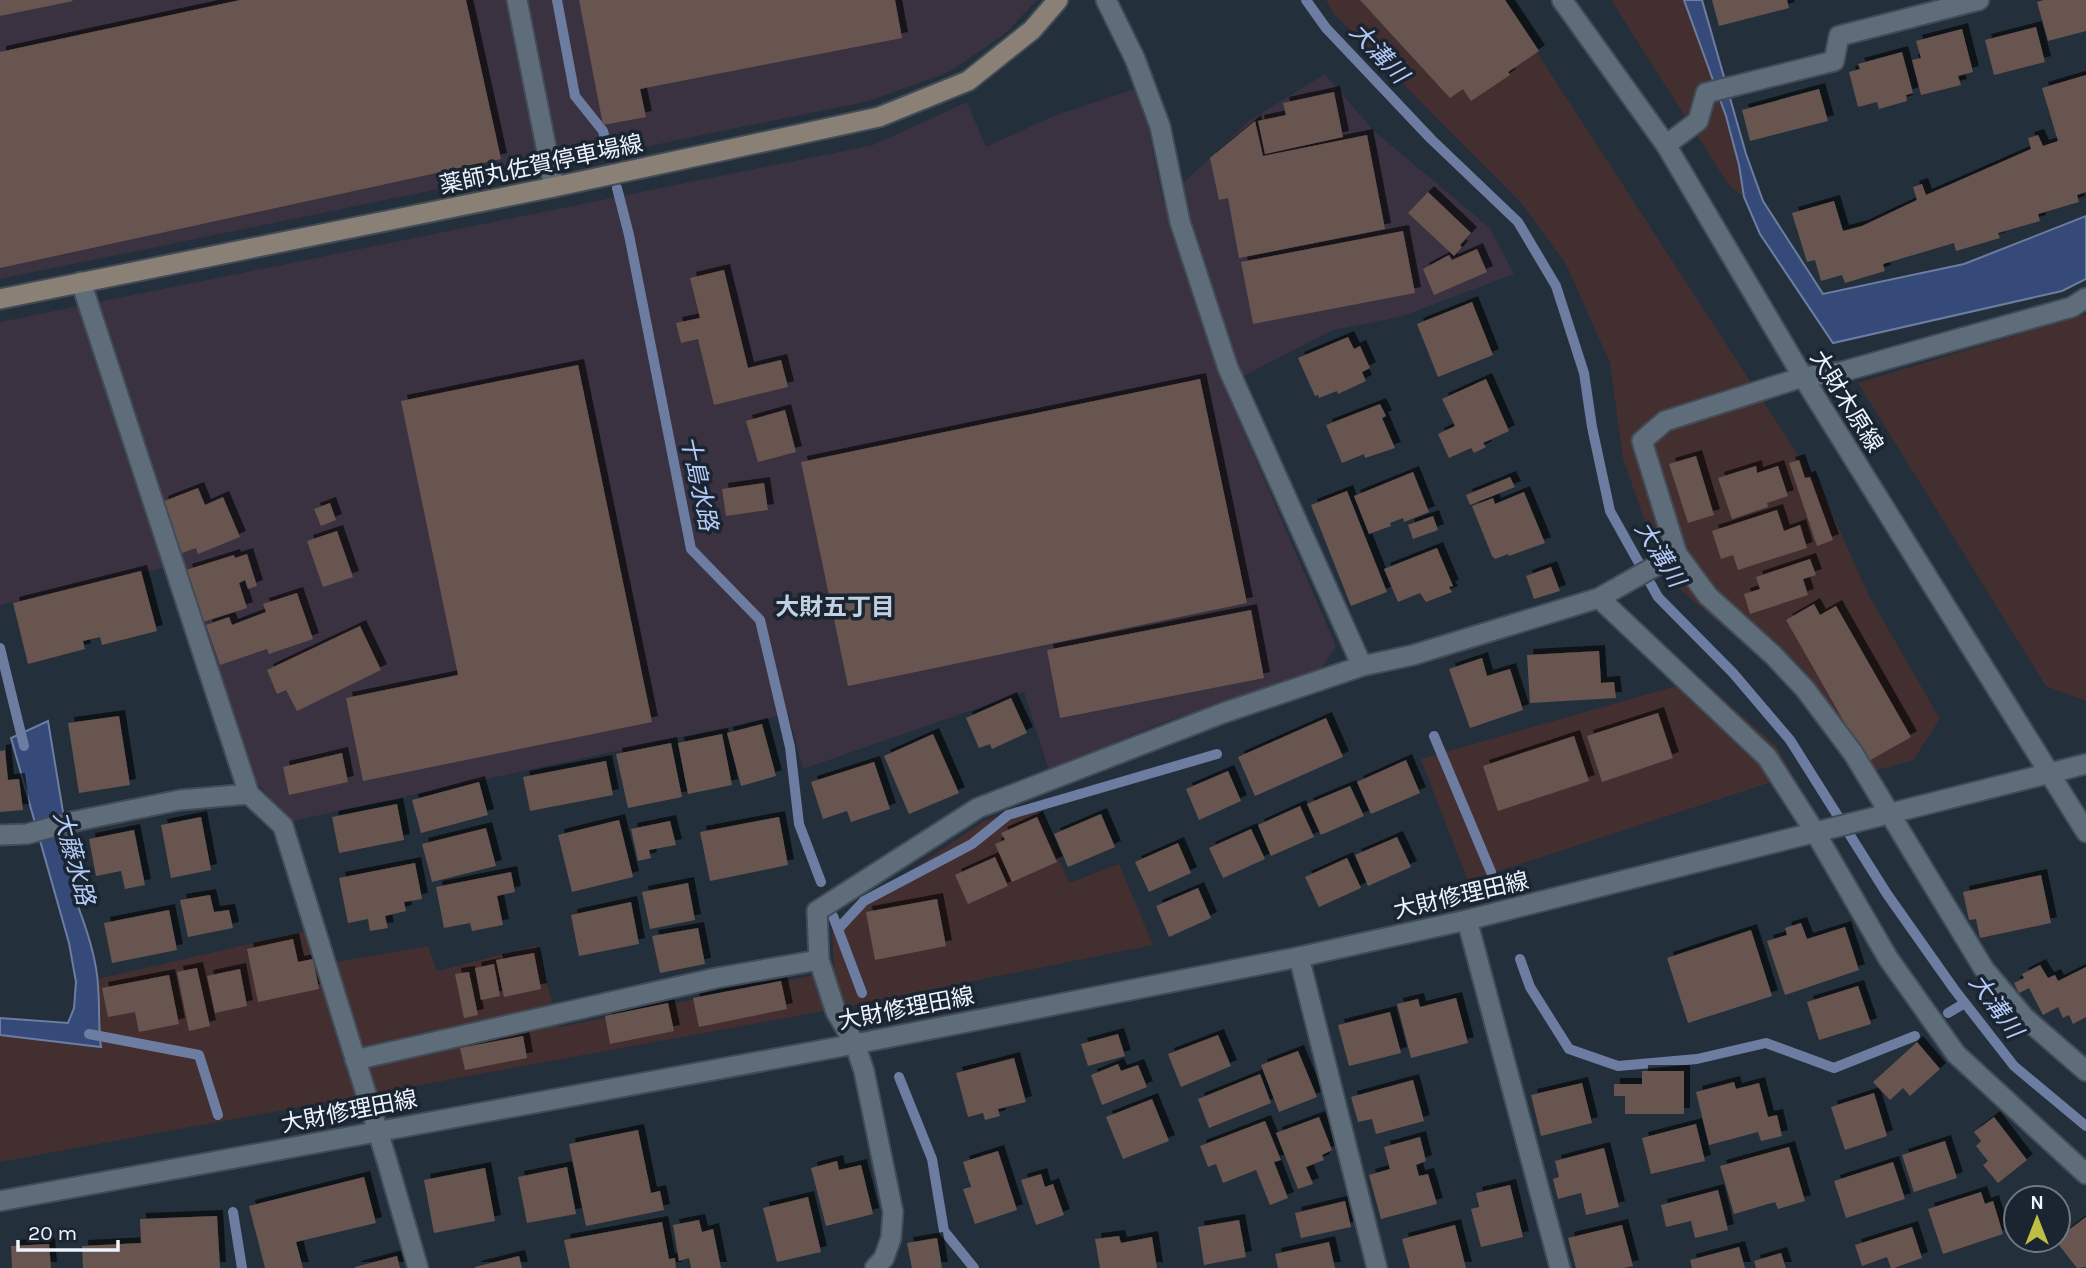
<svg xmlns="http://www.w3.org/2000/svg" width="2086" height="1268" font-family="Karla,'Noto Sans JP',sans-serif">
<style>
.commercial{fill:#442f30}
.industrial{fill:#3a3141}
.water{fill:#354a79;stroke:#6c7da1;stroke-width:2}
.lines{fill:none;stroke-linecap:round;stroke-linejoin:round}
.stream{stroke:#6c7da1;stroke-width:10}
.building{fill:#685550;filter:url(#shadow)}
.service-casing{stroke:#424c57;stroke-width:23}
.minor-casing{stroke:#424c57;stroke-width:23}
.tertiary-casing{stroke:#424c57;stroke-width:23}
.secondary-casing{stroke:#424c57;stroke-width:23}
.service{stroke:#5f6d7b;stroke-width:19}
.minor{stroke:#5f6d7b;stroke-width:19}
.tertiary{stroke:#5f6d7b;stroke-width:19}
.secondary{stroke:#8a8076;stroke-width:19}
.labels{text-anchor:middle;stroke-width:7;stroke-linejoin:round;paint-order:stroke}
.street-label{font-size:23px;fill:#edf4fd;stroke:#1a2531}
.water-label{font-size:24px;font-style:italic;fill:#b4caf7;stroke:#1a2531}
.neighbourhood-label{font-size:24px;font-weight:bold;fill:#c2d1e1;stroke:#1a2531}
</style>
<defs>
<filter id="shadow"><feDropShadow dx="6" dy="-6" stdDeviation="0" flood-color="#0009"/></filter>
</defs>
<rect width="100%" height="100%" fill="#232f3b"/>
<!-- commercial -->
<path class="commercial" d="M1326 0H1503L1824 495 1868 594 1940 719 1913 760 1856 776 1785 679 1682 591 1646 525 1623 458 1610 363 1566 264 1522 204 1334 14Z
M1611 0H1684L1726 116 1739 165 1744 197 1728 184Z
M2086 314V701L2046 686 1858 383Z
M1701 679 1776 746 1793 775 1468 881 1421 759Z
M1035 803 1069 883 1119 864 1153 945 818 1012 0 1162V1027L87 1043 89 981 306 931 320 965 428 946 437 971 536 946 559 1027 834 971 832 924 984 821Z"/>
<!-- industrial -->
<path class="industrial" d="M0 0H1037L1006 33 949 72 869 101 0 279Z
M1325 74 1374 131 1490 228 1514 274 1400 317 1333 330 1224 386 1336 646 1321 669 1151 727 1049 771 1024 692 803 769 788 714 288 822 249 772 180 564 0 605V322L873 145 967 102 986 147 1051 117 1140 87 1163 202 1250 120Z"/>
<!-- water -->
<path class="water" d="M1684 0H1702L1746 154 1763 201 1823 294 1964 264 2086 216V279L2062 291 1833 343 1760 234 1744 197 1739 165 1726 116Z
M48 721 79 909C88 933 97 960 98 986 100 1007 98 1026 101 1047L0 1035V1018L68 1023 74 1008 76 982 69 943 11 738Z"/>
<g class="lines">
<!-- stream -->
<path class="stream" d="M557 0 575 96 603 131 609 155
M1306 0 1326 28 1431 139 1518 222 1556 286 1584 373 1592 427 1610 511 1658 597 1733 673 1790 740 1887 894 1954 989 2014 1066 2086 1126
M617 188 629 235 691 549 760 620 790 747 799 824 821 882
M0 648 24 746
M1434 736 1491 872
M833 916 862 993
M838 929 864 901 972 844 1008 815 1217 754
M1520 959 1530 987 1569 1049 1618 1066 1697 1059 1766 1043 1834 1068 1915 1036
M1948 1013 1965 1003
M89 1034 199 1055 218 1115
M899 1077 932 1159 944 1231 974 1268
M233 1212 242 1268"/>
</g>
<!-- building -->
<path class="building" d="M0 0H72L73 1 0 16Z
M240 0H466L501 159 0 268V52Z
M579 0H895L902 38 640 89 646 117 603 125Z
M1360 0H1505L1539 51 1508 72 1510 75 1471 101 1463 89 1450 98Z
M1712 0H1787L1789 8 1719 26Z
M2044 0H2086V31L2048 41 2037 2Z
M2036 27 2045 62 1994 75 1985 40Z
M1962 29 1973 72 1958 76 1961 85 1921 95 1912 60 1921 58 1916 41Z
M1902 52 1913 93 1906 95 1907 101 1879 109 1877 102 1858 107 1849 72 1860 69 1858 64Z
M2086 75V192L2077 195 2079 202 2038 214 2040 221 1998 233 2000 238 1956 251 1954 243 1883 264 1885 271 1845 283 1842 275 1821 281 1815 260 1807 262 1792 213 1834 201 1843 231 1862 226 1917 200 1913 187 1922 184 1926 195 2031 149 2028 138 2038 135 2043 146 2058 141 2042 88Z
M1819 89 1828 121 1750 141 1742 110Z
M1334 92 1343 137 1265 154 1258 121 1286 115 1283 103Z
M1255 121 1263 156 1367 135 1385 229 1239 258 1228 198 1219 200 1210 158Z
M1428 192 1471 233 1460 245 1462 247 1454 256 1408 213Z
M1403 231 1415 293 1253 324 1241 262Z
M1477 249 1487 272 1434 295 1423 269 1449 255 1452 260Z
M724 270 748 368 781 360 788 387 714 405 698 339 681 343 676 323 700 318 690 278Z
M1472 302 1493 355 1438 377 1417 324Z
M1348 337 1354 349 1360 346 1370 368 1362 372 1366 381 1338 394 1337 391 1319 398 1318 395 1315 396 1298 358Z
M578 365 652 722 363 781 346 698 458 675 401 401Z
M1200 379 1247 603 848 686 801 462Z
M1486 379 1509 431 1483 443 1486 447 1474 453 1471 448 1449 458 1438 434 1455 426 1442 399Z
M1380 404 1386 416 1382 418 1395 448 1365 458 1364 454 1342 463 1326 425Z
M785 410 796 452 758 462 746 421Z
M1696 456 1714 515 1688 523 1669 464Z
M1799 460 1805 478 1810 477 1833 540 1817 546 1789 463Z
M1756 466 1757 473 1778 466 1788 496 1767 503 1768 507 1732 519 1718 478Z
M1413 472 1429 512 1404 522 1403 518 1390 523 1391 526 1369 534 1354 496Z
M1510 477 1515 487 1470 505 1466 495Z
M764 483 768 510 726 516 722 489Z
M198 488 205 505 223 497 240 537 198 554 196 548 182 553 162 502Z
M1347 491 1387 592 1351 606 1311 505Z
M1524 492 1545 543 1509 556 1508 554 1495 559 1492 556 1472 506 1493 498 1495 504Z
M330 503 336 520 321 526 314 509Z
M1777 510 1784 531 1800 525 1807 548 1738 570 1733 555 1721 559 1712 531Z
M1433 516 1438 530 1413 539 1408 525Z
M337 531 353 577 323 587 307 541Z
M1437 548 1453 586 1449 587 1452 592 1426 602 1420 593 1398 602 1384 569Z
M247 554 257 586 248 589 245 580 239 583 247 608 203 622 186 570 234 555 235 558Z
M1810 559 1816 575 1803 579 1808 595 1750 614 1744 594 1760 589 1756 577Z
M1551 567 1560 591 1534 599 1526 576Z
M141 571 157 631 102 645 100 637 83 641 85 649 28 664 13 603Z
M297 593 313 639 269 654 267 649 220 665 206 625 229 617 232 625 266 612 263 604Z
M1814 604 1820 615 1836 606 1911 737 1867 762 1786 620Z
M1251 610 1264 678 1060 718 1047 650Z
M360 626 381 670 297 711 286 690 277 694 267 670Z
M1599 651 1601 683 1614 682 1616 698 1530 703 1527 655Z
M1482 658 1487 676 1510 669 1523 710 1470 728 1449 669Z
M1011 698 1027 733 992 749 990 744 979 748 966 718Z
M1658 713 1673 758 1602 782 1587 736Z
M119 716 130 785 79 793 68 723Z
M1326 718 1343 757 1255 796 1238 757Z
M762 724 776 776 741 786 727 733Z
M722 734 732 785 688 794 678 743Z
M933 734 959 793 909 814 884 756Z
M1574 736 1589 781 1498 811 1483 766Z
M671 743 682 797 628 808 616 754Z
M5 750 8 780 19 779 23 810 0 812V751Z
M342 753 348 782 289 795 283 767Z
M1406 760 1420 793 1371 814 1357 782Z
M606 761 613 795 530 811 523 777Z
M874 762 890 809 851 822 847 811 823 819 811 782Z
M1228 771 1241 801 1199 820 1186 789Z
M479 782 488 815 421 833 412 800Z
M1350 786 1364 816 1321 835 1307 804Z
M397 804 404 840 339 853 332 817Z
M1300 806 1314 837 1271 856 1258 825Z
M1101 814 1115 847 1068 867 1054 834Z
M201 817 211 870 171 878 161 825Z
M779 817 788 865 710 881 700 832Z
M1037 817 1057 862 1012 882 995 844 1005 840 1001 833Z
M619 820 633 877 572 892 558 835Z
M670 821 676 845 649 850 651 858 638 861 631 829Z
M486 828 496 866 432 882 422 844Z
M1251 829 1265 859 1223 878 1209 848Z
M134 830 145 885 125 889 121 871 96 876 89 839Z
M1397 837 1411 867 1368 886 1355 855Z
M1178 843 1191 873 1149 892 1135 862Z
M995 857 1008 886 968 904 955 875Z
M1347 858 1361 888 1319 907 1305 877Z
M415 863 422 899 404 902 406 911 385 916 388 928 370 931 368 919 348 923 339 878Z
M511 872 515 892 497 896 503 925 472 931 470 923 444 928 436 887Z
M2041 875 2051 923 1980 938 1976 919 1969 920 1963 892Z
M688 883 695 920 650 929 642 892Z
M1198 888 1211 918 1169 937 1156 906Z
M210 895 214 912 229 910 233 928 188 937 180 900Z
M937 899 946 946 875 960 866 912Z
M631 902 639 944 579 956 571 915Z
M169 910 177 950 112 963 104 923Z
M1801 923 1807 939 1845 927 1859 970 1785 995 1767 941 1787 935 1785 928Z
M698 928 705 964 660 973 652 936Z
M1751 930 1772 996 1688 1023 1667 958Z
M293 939 298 962 313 959 319 989 258 1002 247 949Z
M534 953 541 989 504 997 496 960Z
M494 964 500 996 481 1000 475 968Z
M2040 965 2048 978 2055 975 2058 981 2086 967V1017L2073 1024 2069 1015 2063 1018 2058 1007 2043 1015 2029 988 2019 993 2014 983 2024 978 2022 974Z
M197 968 210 1026 189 1031 177 972Z
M240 969 247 1006 215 1013 207 976Z
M469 972 478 1015 464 1018 455 974Z
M169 975 179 1024 139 1032 135 1012 108 1017 102 988Z
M781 981 787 1009 699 1027 693 998Z
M1858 986 1871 1024 1819 1040 1807 1002Z
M1456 998 1468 1043 1411 1058 1397 1004 1418 999 1420 1007Z
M668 1003 674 1031 610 1044 605 1016Z
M1390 1012 1401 1053 1349 1066 1338 1025Z
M1118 1034 1125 1056 1088 1066 1081 1044Z
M1218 1035 1231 1066 1181 1087 1168 1054Z
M523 1036 527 1058 465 1070 460 1048Z
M1917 1042 1940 1069 1910 1096 1903 1088 1890 1100 1873 1082Z
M1298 1051 1317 1097 1279 1112 1261 1065Z
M1014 1058 1026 1102 998 1109 1000 1116 985 1120 983 1113 968 1117 956 1073Z
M1118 1064 1121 1071 1138 1065 1147 1087 1102 1105 1091 1075Z
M1642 1071H1684V1114H1625V1096H1614V1084H1642Z
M1260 1074 1271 1103 1209 1128 1198 1099Z
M1413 1080 1424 1121 1376 1134 1372 1119 1358 1122 1351 1097Z
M1734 1082 1736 1089 1759 1083 1768 1117 1777 1115 1782 1136 1761 1141 1758 1132 1709 1145 1696 1092Z
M1582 1083 1592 1123 1541 1136 1531 1095Z
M1874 1093 1887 1136 1845 1150 1831 1107Z
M1152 1099 1169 1141 1123 1159 1106 1117Z
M1319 1117 1332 1150 1322 1155 1324 1160 1306 1167 1313 1184 1298 1189 1276 1133Z
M1994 1117 2027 1160 1998 1183 1983 1165 1988 1161 1976 1146 1981 1141 1974 1132Z
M1265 1121 1281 1160 1274 1162 1288 1198 1270 1205 1256 1170 1223 1183 1216 1164 1208 1167 1200 1146Z
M1696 1124 1705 1161 1651 1174 1642 1138Z
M638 1130 651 1193 660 1191 664 1210 586 1226 569 1144Z
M1420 1137 1426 1161 1416 1165 1419 1176 1428 1174 1437 1204 1381 1219 1369 1175 1390 1169 1384 1147Z
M1945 1141 1957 1178 1914 1192 1902 1155Z
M1789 1147 1805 1201 1778 1209 1775 1202 1734 1214 1720 1166Z
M1604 1148 1619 1207 1586 1215 1581 1193 1558 1199 1553 1179 1559 1177 1555 1161Z
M998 1151 1017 1210 975 1224 963 1189 971 1187 963 1162Z
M837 1161 839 1170 861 1165 873 1214 826 1226 811 1168Z
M1893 1162 1905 1199 1846 1218 1834 1181Z
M567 1167 576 1214 527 1223 518 1177Z
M485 1168 495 1221 434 1233 424 1180Z
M1041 1174 1045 1187 1053 1184 1064 1215 1036 1225 1021 1180Z
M364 1177 376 1223 296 1242 303 1268H265L249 1206Z
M1510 1185 1523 1237 1481 1247 1471 1209 1479 1207 1476 1193Z
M1718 1190 1728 1230 1695 1238 1691 1221 1666 1227 1661 1205Z
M1981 1192 1985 1204 1993 1201 2003 1234 1943 1254 1928 1209Z
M808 1197 821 1252 777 1262 763 1208Z
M1345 1201 1351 1227 1301 1238 1295 1213Z
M217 1216 220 1268H83L82 1246 141 1243 140 1219Z
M2086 1217V1267L2077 1268 2055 1240Z
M699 1220 702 1232 713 1229 721 1268H691L689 1258 679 1261 673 1225Z
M1239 1220 1246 1257 1204 1265 1198 1227Z
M662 1222 669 1259 675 1258 676 1268H570L564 1240Z
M1455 1225 1466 1268H1410L1402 1239Z
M1622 1225 1633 1266 1623 1268H1576L1568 1238Z
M1912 1227 1922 1258 1894 1268H1891L1887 1257 1862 1266 1855 1245Z
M1119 1236 1121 1243 1152 1237 1157 1268H1100L1095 1239Z
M937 1238 942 1268H912L907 1243Z
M1329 1242 1335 1268H1278L1275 1254Z
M49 1244 51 1268H12L11 1246Z
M1739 1247 1745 1268H1692L1690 1260Z
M1781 1253 1786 1268H1756L1754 1261Z
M397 1256 400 1268H355V1267Z
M519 1256 522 1268H475V1267Z"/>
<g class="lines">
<defs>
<path id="service" d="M517 0 554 187
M1677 554 1708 596 1774 656 1805 689 1853 753 1984 969 2025 1018 2086 1071"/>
<path id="minor" d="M1106 0 1135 59 1160 126 1180 222 1228 368 1362 666
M1666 145 1698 121 1706 93 1834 61 1839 36 1979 0
M81 282 249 794 283 826 387 1161 418 1268
M1599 598 1767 757 1815 832 1888 958 1956 1054 2086 1174
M0 835 27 834 71 822 180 800 249 794
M1467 920 1560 1268
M1299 957 1377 1268
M355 1060 716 978 819 960
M875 1268 884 1258 891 1238 893 1212 864 1071 855 1044 836 1012 819 960 817 911 978 808 1223 713 1362 666 1413 655 1599 598 1677 554 1642 441 1665 421 1803 377 1841 372 2072 307 2086 298"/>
<path id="tertiary" d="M1562 0 1666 145 1803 377 2086 832
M0 1201 855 1044 1299 957 1467 920 2086 764"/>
<path id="secondary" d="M0 299 554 187 879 117 968 81 1032 30 1058 0"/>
</defs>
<!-- service casing -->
<use href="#service" class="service-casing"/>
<!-- minor casing -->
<use href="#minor" class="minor-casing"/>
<!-- tertiary casing -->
<use href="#tertiary" class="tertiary-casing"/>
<!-- secondary casing -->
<use href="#secondary" class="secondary-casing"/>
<!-- service -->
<use href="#service" class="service"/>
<!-- minor -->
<use href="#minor" class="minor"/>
<!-- tertiary -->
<use href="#tertiary" class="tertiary"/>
<!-- secondary -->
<use href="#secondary" class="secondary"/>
</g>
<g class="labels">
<!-- street labels -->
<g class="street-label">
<text transform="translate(541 164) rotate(-12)" y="8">薬師丸佐賀停車場線</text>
<text transform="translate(1847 401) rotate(58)" y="8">大財木原線</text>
<text transform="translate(1461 895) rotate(-13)" y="8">大財修理田線</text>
<text transform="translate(906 1008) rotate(-11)" y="8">大財修理田線</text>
<text transform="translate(349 1111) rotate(-11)" y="8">大財修理田線</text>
</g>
<!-- water labels -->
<g class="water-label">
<text transform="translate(1379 53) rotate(47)" y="8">大溝川</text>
<text transform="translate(699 483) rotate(78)" y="8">十島水路</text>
<text transform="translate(1660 554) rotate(58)" y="8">大溝川</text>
<text transform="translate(74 858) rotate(75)" y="8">大藤水路</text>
<text transform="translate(1996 1006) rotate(54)" y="8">大溝川</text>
</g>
<!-- neighbourhood labels -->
<g class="neighbourhood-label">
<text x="835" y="615">大財五丁目</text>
</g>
</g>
<!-- north arrow -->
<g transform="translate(2037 1219)"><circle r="33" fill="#1a2531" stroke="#6e7883" stroke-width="2"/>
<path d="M0-5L12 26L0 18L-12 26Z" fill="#bdbf43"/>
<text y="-10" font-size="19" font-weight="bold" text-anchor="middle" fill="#edf4fd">N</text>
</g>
<!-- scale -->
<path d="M18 1240v10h100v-10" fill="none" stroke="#edf4fd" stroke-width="3.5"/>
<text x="28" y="1240" font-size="21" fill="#edf4fd" stroke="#1a2531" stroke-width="5" paint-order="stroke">20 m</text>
</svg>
